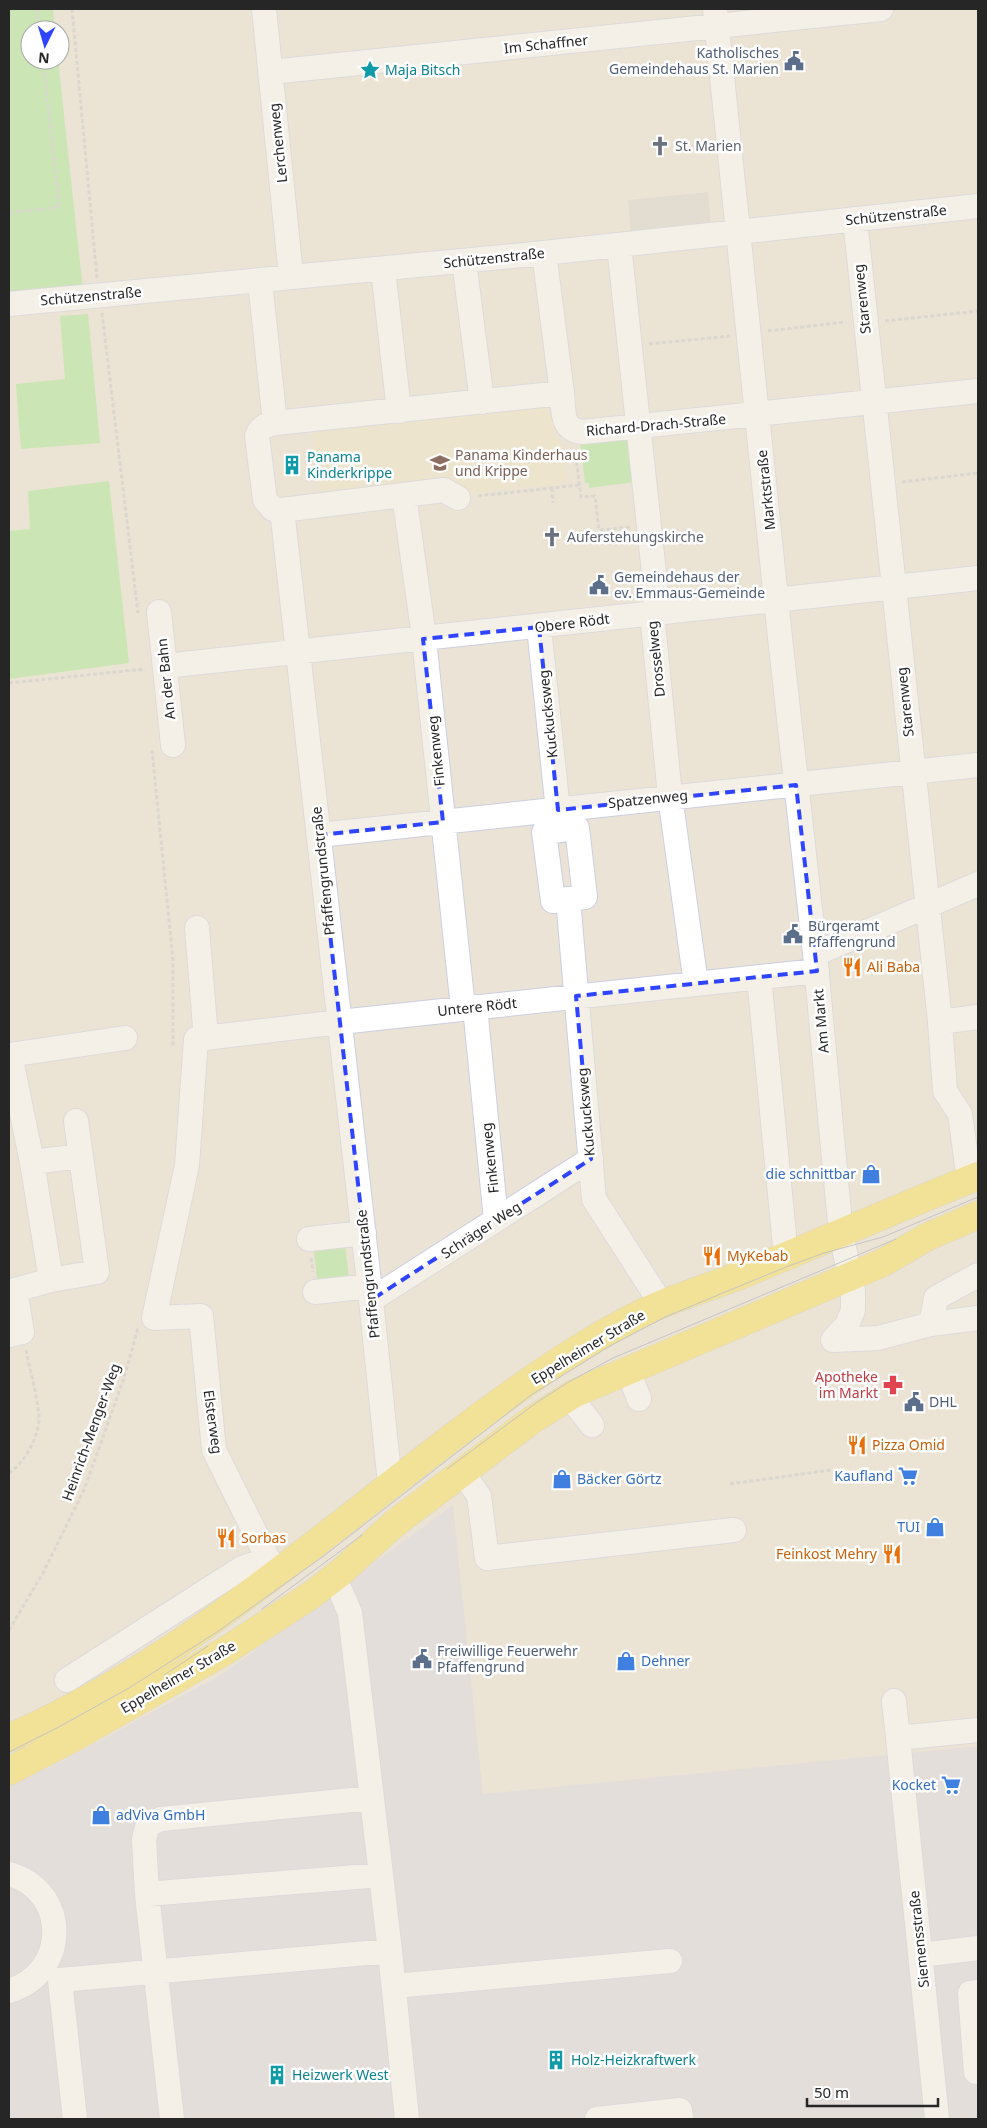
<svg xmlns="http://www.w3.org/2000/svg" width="987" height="2128" font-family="'Noto Sans',sans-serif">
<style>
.industrial{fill:#dcd8e2}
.education{fill:#eee4c4}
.green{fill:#a4e68e}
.plaza{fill:#dad6cd}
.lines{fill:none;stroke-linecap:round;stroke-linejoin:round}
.minor-casing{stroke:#cccee1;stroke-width:26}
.major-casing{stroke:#c7c7c7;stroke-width:29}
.path{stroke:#c7c7c7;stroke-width:3;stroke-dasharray:4 2.5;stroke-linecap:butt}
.minor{stroke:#fff;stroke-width:24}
.major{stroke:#f9e04d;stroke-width:28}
.tram{stroke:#999bb3;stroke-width:1}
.marked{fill:none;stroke:#2f44ff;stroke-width:4;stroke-dasharray:10 6;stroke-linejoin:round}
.labels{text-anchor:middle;stroke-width:5;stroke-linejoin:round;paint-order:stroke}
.street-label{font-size:14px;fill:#262626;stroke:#fff}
.service-label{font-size:14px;fill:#4e5e75;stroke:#fff;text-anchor:start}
.culture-label{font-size:14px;fill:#0d838f;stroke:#fff;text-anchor:start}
.worship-label{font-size:14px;fill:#5b616d;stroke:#fff;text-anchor:start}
.education-label{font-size:14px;fill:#785e54;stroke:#fff;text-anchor:start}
.food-label{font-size:14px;fill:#c56008;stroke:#fff;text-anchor:start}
.shop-label{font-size:14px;fill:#366cbe;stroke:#fff;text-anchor:end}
.health-label{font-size:14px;fill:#be3a42;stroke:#fff;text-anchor:end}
</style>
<rect width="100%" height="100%" fill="#ebe4d6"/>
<!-- industrial -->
<path class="industrial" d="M453 1505 483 1794 978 1746V2119H9V1786L62 1761 222 1674Z"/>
<!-- education -->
<path class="education" d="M535 406 545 407 552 414 557 423 558 440 563 445 567 484 459 494 456 482 319 494 313 432Z"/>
<!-- green -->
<path class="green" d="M9 9H53L55 30H30V60H58L83 290 9 298Z
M88 314 100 443 21 449 16 384 65 379 60 316Z
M629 435 635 482 589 488V483H585L580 441Z
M109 481 129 663 9 679V531L30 529 28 491Z
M344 1239 350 1284 318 1288 313 1242Z"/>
<!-- plaza -->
<path class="plaza" d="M708 192 711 224 631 233 628 200Z"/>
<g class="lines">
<defs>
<path id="minor" d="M264 9 291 276
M715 9 779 628 815 954 841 1234 853 1290V1310L847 1325 833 1340
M271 72 881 9
M855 219 940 1022 945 1091 960 1114 969 1180
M619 245 657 601 652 613 670 796 696 984
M544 253 562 393
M464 261 482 402
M383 269 399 411
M260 281 275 423C266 425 260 427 257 436L265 500 273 509 282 510 371 1300 389 1474 395 1483
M9 304 544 253 978 206
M275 423 562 393C564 410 560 429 582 432L978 391
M404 495 423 630 463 1008
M282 510 444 490 458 498
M159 612 173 745
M539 627 560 830 577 828 585 897 568 899 594 1199 662 1305
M165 666 978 578
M560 830 544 832 553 901 568 899
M319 835 978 765
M197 928 206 1038
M815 954 978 884
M759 977 786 1256
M475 1007 496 1220
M940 1022 978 1017
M9 1055 125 1038
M10 1055 32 1162
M309 1239 364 1233
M51 1280 32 1162 81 1156
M315 1292 370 1286
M371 1300 591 1159
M931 1324 936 1298 978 1275
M9 1335 22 1332 15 1290 51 1280 97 1272 76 1121
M833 1340 878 1338 931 1324 978 1318
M628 1370 639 1399
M569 1396 592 1425
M463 1473 479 1496 487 1558 734 1530
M280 1571 268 1559 214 1450 201 1316 154 1318 187 1165 196 1039 340 1022 817 971
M332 1580 341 1592 350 1613 390 1951 407 2119
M67 1680 242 1568 268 1559
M894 1701 898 1738
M9 1874C70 1891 69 1973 9 1991
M147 1894 381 1875
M921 1955 978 1948
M394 1986 670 1961
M978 1992 970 1993 976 2072H978
M75 2119 60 1980 390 1951
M172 2119 147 1894 144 1839 147 1828 152 1823 161 1819 372 1798
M597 2119 680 2110 681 2119
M937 2119 898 1738 978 1730"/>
<path id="major" d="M9 1738C215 1648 373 1484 559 1361 585 1344 614 1327 642 1313 678 1296 717 1285 753 1270 828 1239 903 1206 978 1176
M9 1771 75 1737 225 1651 310 1596 340 1573 394 1524 532 1420 575 1393 882 1263 927 1237 978 1215"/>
</defs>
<!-- minor casing -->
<use href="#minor" class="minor-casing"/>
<!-- major casing -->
<use href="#major" class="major-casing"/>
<!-- path -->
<path class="path" d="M37 9 39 30
M72 9 97 278
M9 213 59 207 43 60
M102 313 138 613
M885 321 978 311
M768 331 846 322
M649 344 730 336
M575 449 581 497 595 496 599 530 631 527
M902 482 978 473
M552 488 553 503
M478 496 579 485
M9 683 145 669
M152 750 173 960V1048
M311 1258 313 1272
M9 1473C24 1464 40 1435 39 1416 37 1394 30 1372 26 1350
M730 1484 831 1470
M9 1630 43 1573 84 1490 124 1378 138 1328"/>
<!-- minor -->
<use href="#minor" class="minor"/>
<!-- major -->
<use href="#major" class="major"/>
<!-- tram -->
<path class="tram" d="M447 1469 536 1403 567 1383 613 1358 896 1239
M262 1609 362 1535
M164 1675 208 1646
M9 1752 57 1728 129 1688 220 1630 325 1555 531 1395 608 1347 665 1317 786 1267 824 1253 883 1237 978 1197"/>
</g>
<!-- marked area -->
<path d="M0 0H987V2128H0ZM539 627 558 810 796 785 817 971 576 996 591 1159 371 1300 319 835 443 822 423 639Z" fill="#ebe4d6" fill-opacity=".55" fill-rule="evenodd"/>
<path class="marked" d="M539 627 558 810 796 785 817 971 576 996 591 1159 371 1300 319 835 443 822 423 639Z"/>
<!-- icons -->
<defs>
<symbol id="civic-bare" viewBox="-9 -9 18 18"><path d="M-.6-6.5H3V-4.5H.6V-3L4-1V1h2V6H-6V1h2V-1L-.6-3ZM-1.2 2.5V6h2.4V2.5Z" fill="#5c6f8a" stroke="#fff" stroke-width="2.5" paint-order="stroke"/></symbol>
<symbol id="sight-bare" viewBox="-9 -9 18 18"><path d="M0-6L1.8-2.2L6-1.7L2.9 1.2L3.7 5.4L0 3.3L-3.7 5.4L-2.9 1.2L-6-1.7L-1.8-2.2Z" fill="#0f9aa8" stroke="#fff" stroke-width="2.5" paint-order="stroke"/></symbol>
<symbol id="church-bare" viewBox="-9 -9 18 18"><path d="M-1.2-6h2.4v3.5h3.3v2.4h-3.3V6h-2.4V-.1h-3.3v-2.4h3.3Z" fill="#6b7280" stroke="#fff" stroke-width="2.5" paint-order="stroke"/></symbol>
<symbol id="school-bare" viewBox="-9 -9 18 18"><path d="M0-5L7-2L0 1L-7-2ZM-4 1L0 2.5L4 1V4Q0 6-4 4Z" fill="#8d6e63" stroke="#fff" stroke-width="2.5" paint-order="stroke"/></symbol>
<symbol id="building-bare" viewBox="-9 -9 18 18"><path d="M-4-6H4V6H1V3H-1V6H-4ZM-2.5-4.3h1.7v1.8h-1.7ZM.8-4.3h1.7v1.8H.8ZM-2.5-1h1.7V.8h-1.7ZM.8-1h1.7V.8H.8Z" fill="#0f9aa8" stroke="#fff" stroke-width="2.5" paint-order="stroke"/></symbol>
<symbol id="restaurant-bare" viewBox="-9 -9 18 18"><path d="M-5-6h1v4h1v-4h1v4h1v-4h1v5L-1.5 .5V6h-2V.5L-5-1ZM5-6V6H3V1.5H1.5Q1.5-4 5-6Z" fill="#e8710a" stroke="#fff" stroke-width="2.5" paint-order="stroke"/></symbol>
<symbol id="shop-bare" viewBox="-9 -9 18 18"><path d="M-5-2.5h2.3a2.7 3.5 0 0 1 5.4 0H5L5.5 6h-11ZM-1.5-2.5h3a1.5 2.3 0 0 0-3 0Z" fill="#3f7fe0" stroke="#fff" stroke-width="2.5" paint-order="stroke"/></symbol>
<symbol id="pharmacy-bare" viewBox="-9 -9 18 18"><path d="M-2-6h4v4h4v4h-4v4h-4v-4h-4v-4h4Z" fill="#e0444e" stroke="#fff" stroke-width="2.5" paint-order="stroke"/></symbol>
<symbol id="supermarket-bare" viewBox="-9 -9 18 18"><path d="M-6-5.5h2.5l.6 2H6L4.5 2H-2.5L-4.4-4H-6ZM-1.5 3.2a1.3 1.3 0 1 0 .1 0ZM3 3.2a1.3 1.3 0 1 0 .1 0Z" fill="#3f7fe0" stroke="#fff" stroke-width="2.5" paint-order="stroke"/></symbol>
</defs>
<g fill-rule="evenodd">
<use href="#civic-bare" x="780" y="47" width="28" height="28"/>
<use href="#sight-bare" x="356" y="56" width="28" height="28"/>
<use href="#church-bare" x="646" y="132" width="28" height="28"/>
<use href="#school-bare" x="426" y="449" width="28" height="28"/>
<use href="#building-bare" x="278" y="451" width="28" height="28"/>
<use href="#church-bare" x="538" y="523" width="28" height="28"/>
<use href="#civic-bare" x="585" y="571" width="28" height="28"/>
<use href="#civic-bare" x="779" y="920" width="28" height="28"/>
<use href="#restaurant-bare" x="838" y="953" width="28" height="28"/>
<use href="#shop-bare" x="857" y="1160" width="28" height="28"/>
<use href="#restaurant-bare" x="698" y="1242" width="28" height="28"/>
<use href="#pharmacy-bare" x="879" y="1371" width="28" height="28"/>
<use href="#civic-bare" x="900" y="1388" width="28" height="28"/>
<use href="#restaurant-bare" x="843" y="1431" width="28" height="28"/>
<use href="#supermarket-bare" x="894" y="1462" width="28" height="28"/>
<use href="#shop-bare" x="548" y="1465" width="28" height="28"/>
<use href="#shop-bare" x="921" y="1513" width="28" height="28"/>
<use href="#restaurant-bare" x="212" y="1524" width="28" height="28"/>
<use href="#restaurant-bare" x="878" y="1540" width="28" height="28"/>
<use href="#civic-bare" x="408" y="1645" width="28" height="28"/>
<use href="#shop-bare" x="612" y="1647" width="28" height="28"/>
<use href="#supermarket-bare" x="937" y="1771" width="28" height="28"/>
<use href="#shop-bare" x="87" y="1801" width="28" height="28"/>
<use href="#building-bare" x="542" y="2046" width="28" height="28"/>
<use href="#building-bare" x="263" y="2061" width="28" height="28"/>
</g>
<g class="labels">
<!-- street labels -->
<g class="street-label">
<text transform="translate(546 44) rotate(-6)" y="5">Im Schaffner</text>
<text transform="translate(278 143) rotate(-96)" y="5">Lerchenweg</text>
<text transform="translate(896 215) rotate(-6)" y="5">Schützenstraße</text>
<text transform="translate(494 258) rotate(-6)" y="5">Schützenstraße</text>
<text transform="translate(91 296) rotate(-5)" y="5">Schützenstraße</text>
<text transform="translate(862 299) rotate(-96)" y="5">Starenweg</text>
<text transform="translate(656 425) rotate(-5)" y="5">Richard-Drach-Straße</text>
<text transform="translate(766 490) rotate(-96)" y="5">Marktstraße</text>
<text transform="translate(572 623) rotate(-7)" y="5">Obere Rödt</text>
<text transform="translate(656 659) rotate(-96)" y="5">Drosselweg</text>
<text transform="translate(166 679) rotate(-96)" y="5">An der Bahn</text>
<text transform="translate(905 702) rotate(-96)" y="5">Starenweg</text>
<text transform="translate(548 714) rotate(-96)" y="5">Kuckucksweg</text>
<text transform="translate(436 751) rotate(-96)" y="5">Finkenweg</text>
<text transform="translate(648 799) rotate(-6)" y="5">Spatzenweg</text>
<text transform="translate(323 871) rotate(-96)" y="5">Pfaffengrundstraße</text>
<text transform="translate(477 1007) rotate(-6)" y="5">Untere Rödt</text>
<text transform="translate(821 1021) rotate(-95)" y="5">Am Markt</text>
<text transform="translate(586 1112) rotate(-95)" y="5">Kuckucksweg</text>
<text transform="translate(490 1158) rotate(-96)" y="5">Finkenweg</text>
<text transform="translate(481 1230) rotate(-33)" y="5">Schräger Weg</text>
<text transform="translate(368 1274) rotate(-96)" y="5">Pfaffengrundstraße</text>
<text transform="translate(588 1347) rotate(-31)" y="5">Eppelheimer Straße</text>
<text transform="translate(213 1422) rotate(82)" y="5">Elsterweg</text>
<text transform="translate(91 1432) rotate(-70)" y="5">Heinrich-Menger-Weg</text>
<text transform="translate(178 1677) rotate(-30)" y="5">Eppelheimer Straße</text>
<text transform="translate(919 1939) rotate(-96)" y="5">Siemensstraße</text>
</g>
<!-- service labels -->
<g class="service-label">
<text x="779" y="58" text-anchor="end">Katholisches<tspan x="779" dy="16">Gemeindehaus St. Marien</tspan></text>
<text x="614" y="582">Gemeindehaus der<tspan x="614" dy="16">ev. Emmaus-Gemeinde</tspan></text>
<text x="808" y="931">Bürgeramt<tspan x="808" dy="16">Pfaffengrund</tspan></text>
<text x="929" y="1407">DHL</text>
<text x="437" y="1656">Freiwillige Feuerwehr<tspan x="437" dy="16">Pfaffengrund</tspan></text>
</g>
<!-- culture labels -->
<g class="culture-label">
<text x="385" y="75">Maja Bitsch</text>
<text x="307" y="462">Panama<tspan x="307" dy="16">Kinderkrippe</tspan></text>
<text x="571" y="2065">Holz-Heizkraftwerk</text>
<text x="292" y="2080">Heizwerk West</text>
</g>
<!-- worship labels -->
<g class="worship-label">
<text x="675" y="151">St. Marien</text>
<text x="567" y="542">Auferstehungskirche</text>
</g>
<!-- education labels -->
<g class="education-label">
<text x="455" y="460">Panama Kinderhaus<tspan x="455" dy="16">und Krippe</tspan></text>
</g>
<!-- food labels -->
<g class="food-label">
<text x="867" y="972">Ali Baba</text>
<text x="727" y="1261">MyKebab</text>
<text x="872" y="1450">Pizza Omid</text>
<text x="241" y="1543">Sorbas</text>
<text x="877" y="1559" text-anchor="end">Feinkost Mehry</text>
</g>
<!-- shop labels -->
<g class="shop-label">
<text x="856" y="1179">die schnittbar</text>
<text x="893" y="1481">Kaufland</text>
<text x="577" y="1484" text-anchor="start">Bäcker Görtz</text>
<text x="920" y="1532">TUI</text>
<text x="641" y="1666" text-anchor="start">Dehner</text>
<text x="936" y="1790">Kocket</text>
<text x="116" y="1820" text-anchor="start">adViva GmbH</text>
</g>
<!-- health labels -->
<g class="health-label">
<text x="878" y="1382">Apotheke<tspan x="878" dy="16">im Markt</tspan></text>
</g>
</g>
<!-- border -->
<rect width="987" height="2128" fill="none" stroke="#262626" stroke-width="20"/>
<!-- north arrow -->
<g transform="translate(45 45) rotate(185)"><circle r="24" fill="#ffffff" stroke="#a8a8a8"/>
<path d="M0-4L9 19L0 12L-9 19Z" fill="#2f44ff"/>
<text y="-8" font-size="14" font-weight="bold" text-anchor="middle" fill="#262626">N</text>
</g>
<!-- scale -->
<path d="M807 2098v8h131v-8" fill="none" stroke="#262626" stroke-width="2.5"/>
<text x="814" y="2098" font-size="15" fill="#262626" stroke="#ffffff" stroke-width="4" paint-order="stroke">50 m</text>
</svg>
